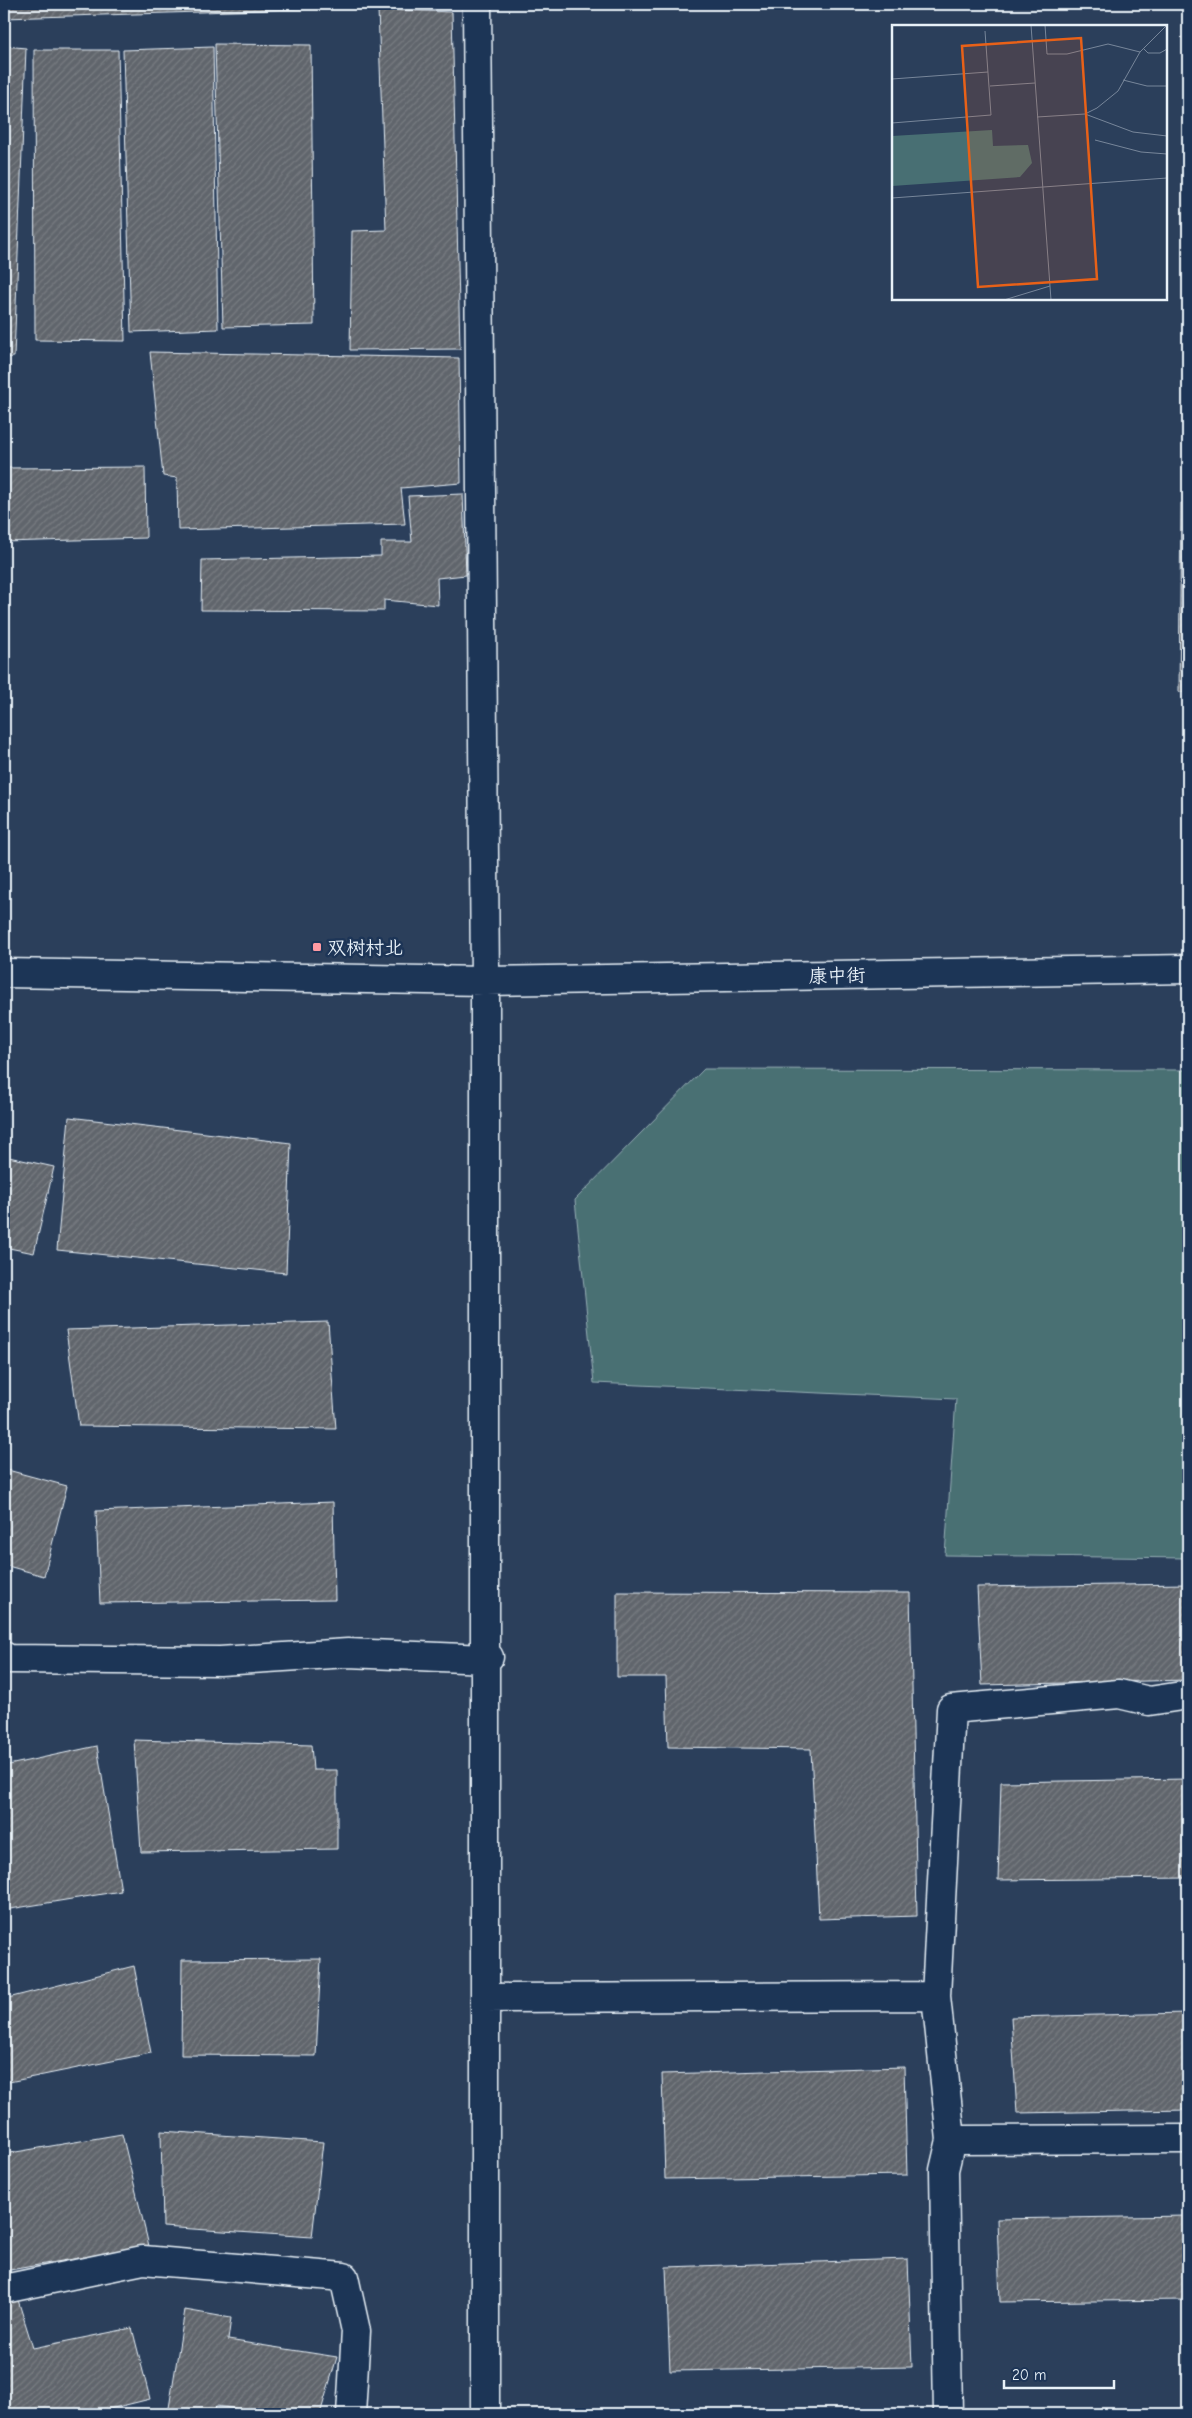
<svg xmlns="http://www.w3.org/2000/svg" width="1192" height="2418" font-family="'Comic Neue','LXGW WenKai TC',sans-serif">
<style>
.green{fill:#486f73;stroke:#98b0b6}
.building{fill:url(#building-hatch);stroke:#e8f1f8}
.lines{fill:none;stroke-linecap:round;stroke-linejoin:round}
.street-casing{stroke:#e8f1f8;stroke-width:31}
.secondary-casing{stroke:#e8f1f8;stroke-width:31}
.street{stroke:#1d3557;stroke-width:28}
.secondary{stroke:#1d3557;stroke-width:28}
.poi-dot{fill:#ff9aa2;stroke:#1d3557;stroke-width:2}
.labels{text-anchor:middle;stroke-width:5;stroke-linejoin:round;paint-order:stroke}
.poi-label{font-size:19px;fill:#e8f1f8;stroke:#1d3557;text-anchor:start}
.street-label{font-size:19px;fill:#e8f1f8;stroke:#1d3557}
.inset-road{fill:none;stroke:#77869a;stroke-width:1}
.view{fill:#e86118;fill-opacity:0.15;stroke:#e86118;stroke-width:2.5}
.inset-edge{fill:none;stroke:#e8f1f8;stroke-width:2.5}
</style>
<defs>
<pattern id="building-hatch" width="6" height="6" patternUnits="userSpaceOnUse" patternTransform="scale(1.25)"><rect width="6" height="6" fill="#61656c"/><path d="M-1 1l2-2M0 6l6-6M5 7l2-2" fill="none" stroke="#787c82"/></pattern>
</defs>
<rect width="100%" height="100%" fill="#2b3f5b"/>
<filter id="ink" filterUnits="userSpaceOnUse"><feTurbulence type="fractalNoise" baseFrequency=".02" numOctaves="2"/><feDisplacementMap in="SourceGraphic" scale="10" xChannelSelector="R" yChannelSelector="G"/><feConvolveMatrix kernelMatrix="1 2 1 2 8 2 1 2 1" color-interpolation-filters="sRGB"/></filter>
<g filter="url(#ink)">
<!-- green -->
<path class="green" d="M704 1069 1188 1070V1558L945 1555 956 1399 594 1383 575 1200Z"/>
<!-- building -->
<path class="building" d="M4 4H461L4 18Z
M378 9 452 12 460 349 350 350 352 231 386 230Z
M215 44 311 45 314 325 223 327Z
M4 46 26 48 14 357 4 358Z
M213 47 218 329 131 332 123 50Z
M34 50H118L125 341 35 340Z
M150 352 459 358 461 483 401 488 405 524 178 530 177 478 163 476Z
M145 467 146 538 4 542V468Z
M463 494 466 575 437 578 438 605 384 600V611L201 610 202 560 381 556V542H412L408 496Z
M1181 503H1188V692H1179Z
M69 1117 291 1143 286 1273 57 1250Z
M4 1156 54 1167 34 1253 4 1247Z
M328 1322 336 1429 79 1426 66 1330Z
M4 1469 67 1486 44 1576 4 1565Z
M333 1502 335 1600 100 1603 96 1511Z
M1188 1584V1680L982 1685 977 1587Z
M617 1592 910 1593 917 1916 819 1919 811 1749 668 1747 666 1677H617Z
M134 1740 311 1745 313 1770H337V1849L141 1852Z
M97 1746 121 1891 4 1910V1766Z
M1188 1779V1878L998 1880 1001 1782Z
M321 1959 316 2056 181 2055 182 1960Z
M134 1966 151 2053 4 2083V1999Z
M1188 2013V2110L1017 2113 1011 2017Z
M904 2067 907 2175 665 2179 662 2074Z
M161 2131 323 2142 312 2237 163 2227Z
M122 2134 149 2246 4 2271V2154Z
M1188 2216V2300L1000 2302 997 2219Z
M908 2259 912 2367 670 2371 666 2267Z
M18 2300 33 2348 132 2328 150 2399 89 2414H4V2304Z
M185 2310 231 2318 228 2340 337 2357 320 2414H272L216 2406 214 2414H168Z
M1188 2413V2414H1101Z"/>
<g class="lines">
<defs>
<path id="street" d="M4 973 485 981 1188 969
M4 1656 8 1659 220 1661 348 1653 486 1659 489 1657
M486 1998 936 1996
M951 2140 1188 2139
M4 2289 143 2260 344 2277 356 2331 351 2414
M485 2414V981
M948 2414 944 2170 951 2140 936 1996 951 1709 1119 1694 1149 1701 1188 1695"/>
<path id="secondary" d="M477 4 485 981"/>
</defs>
<!-- street casing -->
<use href="#street" class="street-casing"/>
<!-- secondary casing -->
<use href="#secondary" class="secondary-casing"/>
<!-- street -->
<use href="#street" class="street"/>
<!-- secondary -->
<use href="#secondary" class="secondary"/>
</g>
</g>
<!-- markers -->
<rect class="poi-dot" x="312" y="942" width="10" height="10" rx="2.5"/>
<g class="labels">
<!-- poi labels -->
<g class="poi-label">
<text x="327" y="954">双树村北</text>
</g>
<!-- street labels -->
<g class="street-label">
<text transform="translate(837 975) rotate(-1)" y="7">康中街</text>
</g>
</g>
<!-- overview -->
<g transform="translate(892 25)">
<rect width="275" height="275" fill="#2b3f5b"/>
<path d="M100 105 101 121 136 120 140 138 128 152 0 161V111Z" fill="#486f73"/>
<path class="inset-road" d="M139 0 159 275M153 0 155 29H175L216 19 248 27M252 24 256 28H268L275 24M0 54 96 47M231 55 255 61H275M98 61 143 58M193 89 205 83 226 66 248 27 275 0M145 92 193 89 241 107 275 111M0 98 99 90 93 6M203 115 249 127 275 129M0 173 275 153M112 275 158 261"/>
<path class="view" d="M189 13 205 254 86 262 70 21Z"/>
<rect width="275" height="275" class="inset-edge"/>
</g>
<!-- margin -->
<rect width="1192" height="2418" fill="none" stroke="#1d3557" stroke-width="20"/>
<rect x="10" y="10" width="1172" height="2398" fill="none" stroke="#e8f1f8" stroke-width="2" filter="url(#ink)"/>
<!-- scale -->
<path d="M1004 2380v8h110v-8" fill="none" stroke="#e8f1f8" stroke-width="2.5"/>
<text x="1012" y="2380" font-size="15" fill="#e8f1f8" stroke="#1d3557" stroke-width="4" paint-order="stroke">20 m</text>
</svg>
